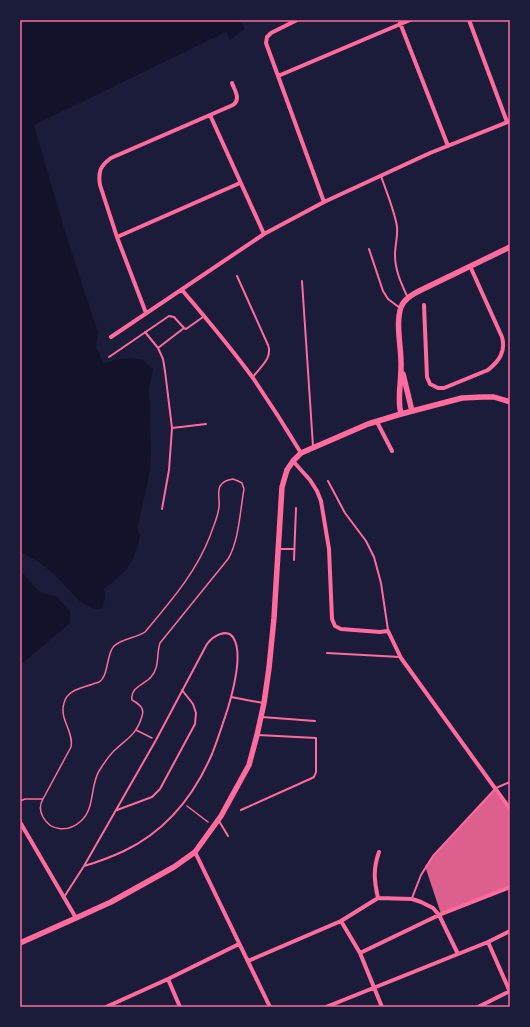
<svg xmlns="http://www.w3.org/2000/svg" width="530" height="1027" font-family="Helvetica,sans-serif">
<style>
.water{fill:#12122b}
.pier{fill:#1b1b3a}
.building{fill:#dd5f8e}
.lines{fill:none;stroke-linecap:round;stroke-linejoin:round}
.path{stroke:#ff6b9d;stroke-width:1.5}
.service{stroke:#ff6b9d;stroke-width:2}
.minor{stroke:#ff6b9d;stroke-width:4}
.tertiary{stroke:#ff6b9d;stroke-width:5.5}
.neatline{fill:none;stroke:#ff6b9d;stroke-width:1.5}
</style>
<rect width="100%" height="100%" fill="#1b1b3a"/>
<!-- water -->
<path class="water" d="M20 20H241L244 29 230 40 226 32 34 125 65 232 98 332 96 347 104 364 117 359 130 358 143 360 153 369 149 389 151 452 149 476 137 530 140 535C138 544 136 554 131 562 125 573 113 582 104 589L105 599 102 608 94 609 79 601 54 574 37 561 20 552Z
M20 569 39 592 56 596 70 611V623L20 665Z"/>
<!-- pier -->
<path class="pier" d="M20 552 37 561 54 574 79 601 94 609 92 611 78 602 52 575 36 563 20 554Z
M20 567 41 590 57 595 72 610V622L70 623V611L56 596 40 592 29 581 20 569Z"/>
<!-- building -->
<path class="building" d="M494 790 510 812V887L441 914 425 866Z"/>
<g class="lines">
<!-- path -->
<path class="path" d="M233 479 238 481 242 483 244 489C240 511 239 541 228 559L160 643C156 655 160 667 151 677 144 685 130 687 132 700 139 704 145 708 142 716 137 734 128 738 116 749 109 755 104 763 99 771 90 786 95 809 81 821 69 832 51 832 43 817 40 811 39 806 43 799L71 747C74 731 59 720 64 703 67 690 82 688 93 684 95 683 97 683 99 682 109 676 106 654 114 646 121 639 136 638 145 632 169 603 196 573 210 536 213 527 218 517 219 507 220 501 217 492 220 486 223 481 228 480 233 479Z
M136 730 152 738
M20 801 25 799H43
M187 806 208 822"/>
<!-- service -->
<path class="service" d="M381 176C386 191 395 212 397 227 398 236 395 245 395 255 395 270 401 283 407 296
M369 249 383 291 388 299 400 308
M237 276 268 345C273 358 260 367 253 377
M302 281 313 446
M145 332 158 348 163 359 165 371 172 428 169 470 162 509
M158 348 184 328
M109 357 169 316 174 317 184 328 186 329 203 317
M172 428 206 424
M328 481 345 513 366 541 374 557 381 583 388 630
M279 549H294
M294 560 296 508
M327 653 400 657
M231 697 263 703
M262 717 315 721
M117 810 152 797 160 789 195 724 196 713 193 704 182 690
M241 810 310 779 314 777 316 772V738L258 735
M219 821 228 836
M64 897 84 866 156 740 207 644C213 636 228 627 234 639 243 655 233 691 228 708 223 723 218 739 212 754 194 796 166 831 124 851 111 857 98 862 84 866
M412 898 421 875 433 856 496 788 510 782"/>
<!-- minor -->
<path class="minor" d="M297 20 271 33 267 37 266 43 324 202
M469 20 507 122
M400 23 448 146
M278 76 410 20
M210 115 264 234
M117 237 240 183
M182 290C206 318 231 348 253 378 270 403 286 428 301 453
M424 305 427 377 430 384 438 388H444L488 370C499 361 506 352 502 337L470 266
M146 313 117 237 100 185C98 172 100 166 111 158L233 105C241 99 235 91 232 83
M111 337 264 234 324 202 430 153 510 121
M377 422 392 451
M293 461 310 480 317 491 321 501 329 549 332 619 335 626 341 629 380 632 388 631 401 658 510 809
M20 822 76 918
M195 852 270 1007
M378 898C374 880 373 869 379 852
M341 921 360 953 382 1007
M488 942 510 992
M360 953 439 915 510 887
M248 961 341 921 378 898 412 899 421 902 433 908 439 915 458 954
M168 979 180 1007
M20 1006V1007
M106 1007 168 979 239 944
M326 1007 488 942 510 931
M478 1007 510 991"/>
<!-- tertiary -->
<path class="tertiary" d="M403 374 412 411
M401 414C397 399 401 384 401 368 402 349 395 325 401 307 404 299 412 295 419 291L510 247
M20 943 76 918 111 902 174 867 195 852 221 816 249 765 257 735 264 703 269 668 274 618 282 487 287 470 293 461 301 453 368 424 401 414 462 398 482 397H494L510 402"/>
</g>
<!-- border -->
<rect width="530" height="1027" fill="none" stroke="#1b1b3a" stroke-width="42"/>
<rect x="21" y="21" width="488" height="985" class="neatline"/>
</svg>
